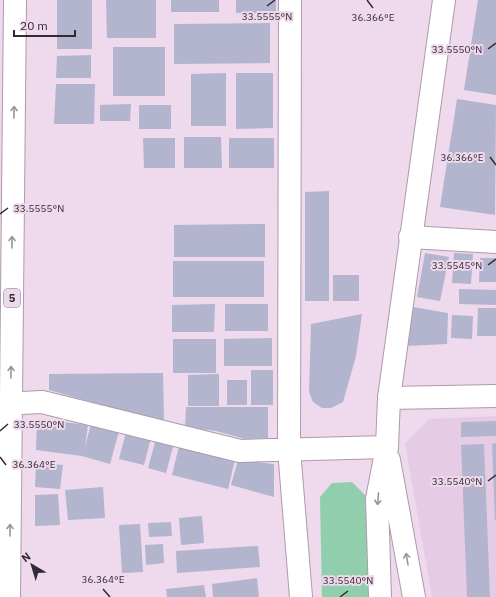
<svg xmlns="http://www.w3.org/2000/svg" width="496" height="597" font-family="'IBM Plex Sans',sans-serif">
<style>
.built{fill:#e6cbe4}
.green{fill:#91cead}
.building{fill:#b3b4cd}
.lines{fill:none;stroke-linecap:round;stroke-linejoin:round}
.minor-casing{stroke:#ae9aac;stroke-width:24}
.primary-casing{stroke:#ae9aac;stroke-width:24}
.minor{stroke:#fff;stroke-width:22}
.primary{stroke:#fff;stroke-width:22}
.oneway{stroke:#999598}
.ticks{fill:none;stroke:#332b32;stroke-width:1.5}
.labels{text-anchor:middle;stroke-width:4;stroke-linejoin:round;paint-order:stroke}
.shield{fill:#eed9ed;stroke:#6b5f6a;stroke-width:1}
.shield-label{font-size:11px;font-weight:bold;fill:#332b32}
.ticks-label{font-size:10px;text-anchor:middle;fill:#332b32;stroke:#eed9ed;stroke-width:4;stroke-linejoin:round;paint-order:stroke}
</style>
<rect width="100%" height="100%" fill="#eed9ed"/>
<!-- built -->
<path class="built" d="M496 416V597H432L405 443 429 419Z"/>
<!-- green -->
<path class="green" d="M352 482 365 495 370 597H322L320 497 332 483Z"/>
<!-- building -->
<path class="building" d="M57 0H92V49H57Z
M106 0H156V38H107Z
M171 0H219V12H171Z
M236 0H276V13H236Z
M478 0H496V95L464 90Z
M270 23V63L174 64V24Z
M113 47H165V96H113Z
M91 55V78H56L57 56Z
M226 73V126H191V74Z
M236 73H273V128L236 129Z
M56 84H95L94 124H54Z
M457 99 496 105 495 215 440 207Z
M131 104 130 121H100V105Z
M139 105H171V129H139Z
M184 137H221L222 168H184Z
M143 138H175V168H144Z
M229 138H274V168H229Z
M329 191V301H305V192Z
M265 224V257H174V225Z
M425 253 449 257 440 301 417 297Z
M454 253 473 254 471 284 452 283Z
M480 258H496V282H479Z
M173 261H264V297H173Z
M333 275H359V301H333Z
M459 289 496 290V305L459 304Z
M215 304 214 332H172V305Z
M225 304H268V331H225Z
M413 307 448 313 447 344 406 346Z
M478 308H496V336H477Z
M362 314 356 356 343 402 331 408H322L313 402 309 392 311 324Z
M452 315 473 316 472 339 451 338Z
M272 338V366H224V339Z
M173 339H216V373H173Z
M251 370H273V405H251Z
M163 373 164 423 49 390V374Z
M219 374V406H188V375Z
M227 380H247V405H227Z
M186 407H268V438L245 439 216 431 185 427Z
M37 419 88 425 85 447 91 424 119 431 110 464 82 456 36 450Z
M496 421V436L461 437V422Z
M126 432 151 438 144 465 119 459Z
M156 439 174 443 166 473 148 468Z
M496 443V520H495L492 444Z
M484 444 490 597H467L461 445Z
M179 446 235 460 228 489 172 475Z
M238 460 274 464V497L231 485Z
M36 463 63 465 60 489 35 487Z
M103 487 105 518 68 520 65 490Z
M58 494 60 525 35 526V495Z
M202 516 204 543 181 545 179 518Z
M171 522 172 536 149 537 148 523Z
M140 524 143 572 122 573 119 525Z
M163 544 164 563 146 565 145 545Z
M258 546 260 567 177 573 176 551Z
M257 578 259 597H213L212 584Z
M204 585 206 597H167L166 589Z"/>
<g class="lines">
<defs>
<path id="minor" d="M410 237 496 242
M389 398 496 396
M0 404 42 402 240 451 387 447
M289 449 290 0"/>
<path id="primary" d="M289 449 301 597
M389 460 414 597
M9 597 15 0
M380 597 377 499 387 447 389 398 444 0"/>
</defs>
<!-- minor casing -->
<use href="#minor" class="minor-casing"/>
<!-- primary casing -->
<use href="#primary" class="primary-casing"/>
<!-- minor -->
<use href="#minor" class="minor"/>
<!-- primary -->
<use href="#primary" class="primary"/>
</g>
<!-- one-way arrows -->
<defs><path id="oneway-shaft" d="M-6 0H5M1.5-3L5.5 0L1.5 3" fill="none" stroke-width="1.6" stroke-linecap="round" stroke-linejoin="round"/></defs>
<g class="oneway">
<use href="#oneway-shaft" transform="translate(14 112) rotate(-89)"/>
<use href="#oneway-shaft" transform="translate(12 242) rotate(-89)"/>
<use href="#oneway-shaft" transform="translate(11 372) rotate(-89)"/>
<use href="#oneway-shaft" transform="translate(378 499) rotate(95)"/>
<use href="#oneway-shaft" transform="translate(10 530) rotate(-90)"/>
<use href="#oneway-shaft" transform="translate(407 559) rotate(-100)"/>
</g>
<!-- ticks -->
<path class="ticks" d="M367 0 373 8M267 6 275 0M488 49 496 43M490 157 496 165M0 214 8 208M488 265 496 259M0 431 8 424M0 457 6 465M488 481 496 475M103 589 110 597M340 597 348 591"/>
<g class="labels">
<!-- shield labels -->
<rect class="shield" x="4" y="289" width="16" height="18" rx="3"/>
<g class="shield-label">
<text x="12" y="302">5</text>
</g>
</g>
<g class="ticks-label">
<text x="267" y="20">33.5555°N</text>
<text x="373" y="21">36.366°E</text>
<text x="457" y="53">33.5550°N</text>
<text x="462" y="161">36.366°E</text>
<text x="39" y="212">33.5555°N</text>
<text x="457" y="269">33.5545°N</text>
<text x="39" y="428">33.5550°N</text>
<text x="34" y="468">36.364°E</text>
<text x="457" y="485">33.5540°N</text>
<text x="103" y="583">36.364°E</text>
<text x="348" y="584">33.5540°N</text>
</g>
<!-- north arrow -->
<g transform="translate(32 565) rotate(322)" stroke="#eed9ed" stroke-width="3" paint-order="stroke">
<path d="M0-3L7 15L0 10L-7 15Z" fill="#332b32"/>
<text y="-6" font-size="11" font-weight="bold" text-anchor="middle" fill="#332b32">N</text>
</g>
<!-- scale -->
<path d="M14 30v6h61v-6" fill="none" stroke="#332b32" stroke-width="2"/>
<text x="20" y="30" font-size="12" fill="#332b32" stroke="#eed9ed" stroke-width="3" paint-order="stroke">20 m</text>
</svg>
